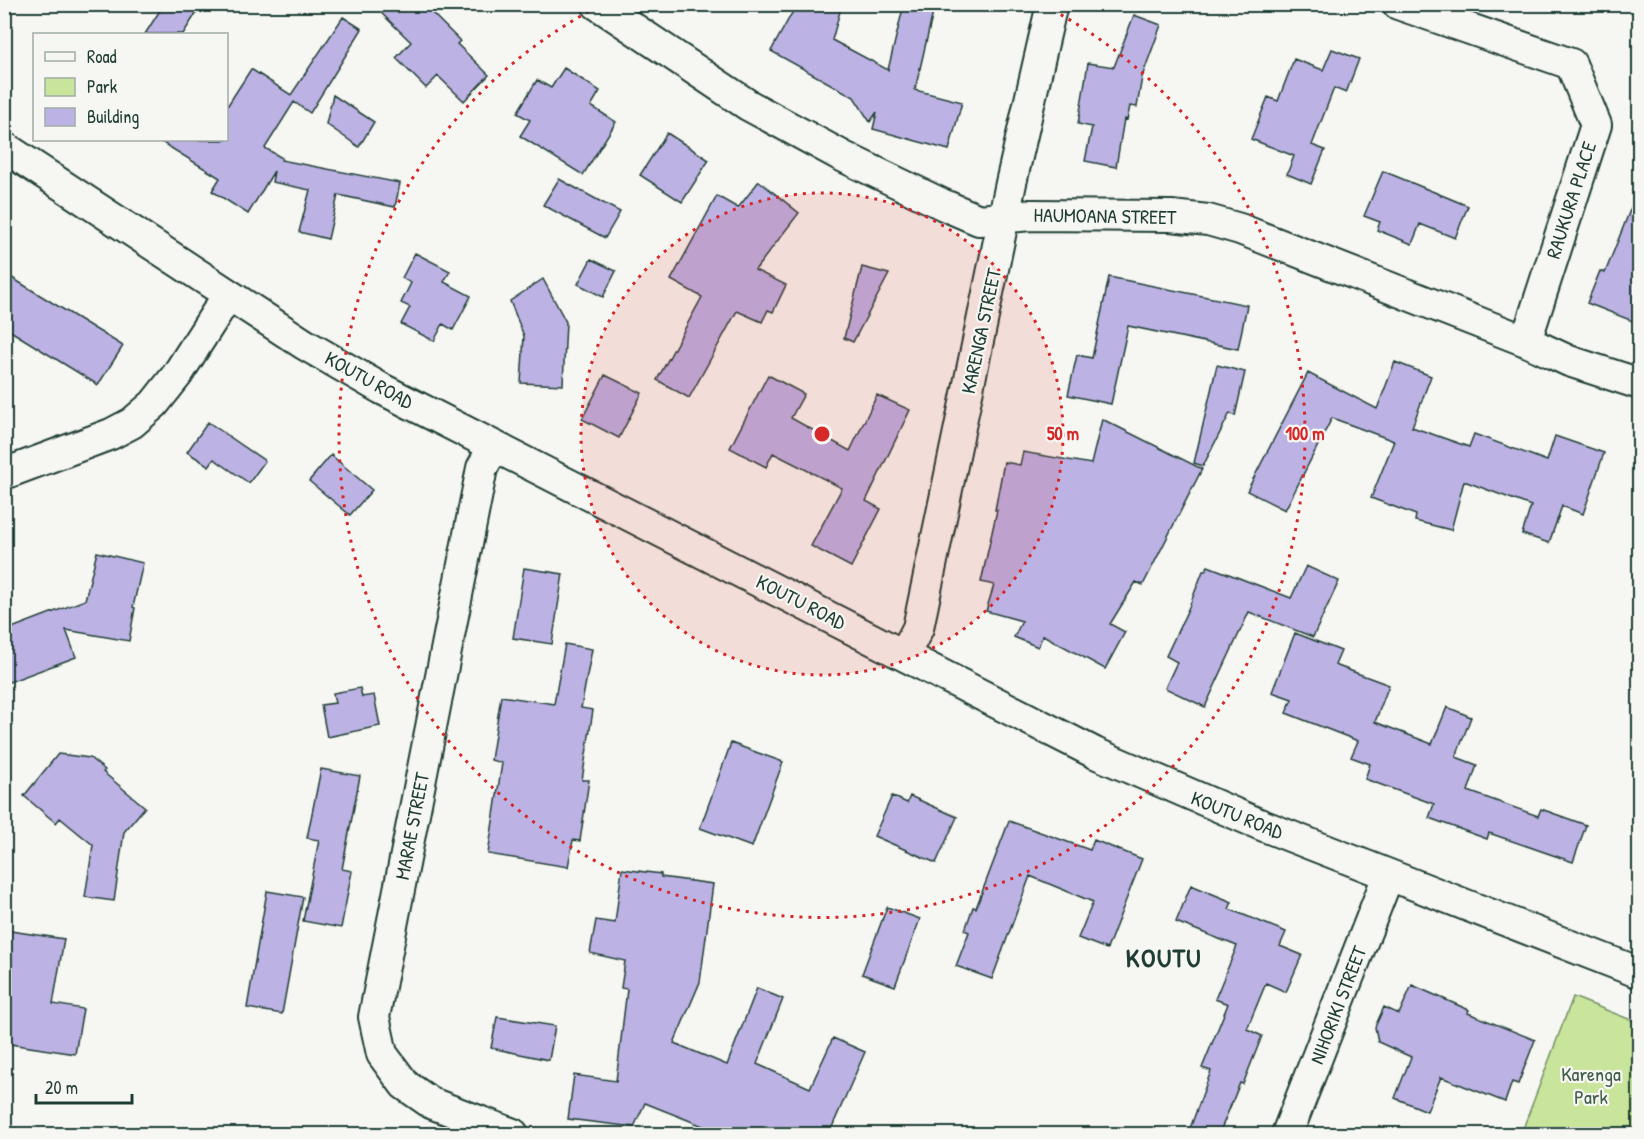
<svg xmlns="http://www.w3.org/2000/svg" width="1644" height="1139" font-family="'Patrick Hand',sans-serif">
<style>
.green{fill:#c9e49b;stroke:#749068;stroke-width:1.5}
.building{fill:#bcb2e4;stroke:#1f3d34;stroke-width:1.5}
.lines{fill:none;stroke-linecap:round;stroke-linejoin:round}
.minor-casing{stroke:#1f3d34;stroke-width:34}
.minor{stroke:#f6f6f2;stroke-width:30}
.ring{fill:none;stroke:#d62828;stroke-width:3;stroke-dasharray:3 6}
.labels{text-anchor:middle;stroke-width:4.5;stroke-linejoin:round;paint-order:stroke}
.street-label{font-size:20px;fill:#1f3d34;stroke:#f6f6f2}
.park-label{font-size:20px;fill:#415e49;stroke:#f6f6f2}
.district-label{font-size:26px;font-weight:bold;letter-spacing:1.5px;fill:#1f3d34;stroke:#f6f6f2}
.centre{fill:#d62828;stroke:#f6f6f2;stroke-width:3}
.ring-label{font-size:18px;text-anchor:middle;font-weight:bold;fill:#d62828;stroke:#f6f6f2;stroke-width:4.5;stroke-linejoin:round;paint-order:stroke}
</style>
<rect width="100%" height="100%" fill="#f6f6f2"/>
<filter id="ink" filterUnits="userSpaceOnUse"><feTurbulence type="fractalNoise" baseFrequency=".0167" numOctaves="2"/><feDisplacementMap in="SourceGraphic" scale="12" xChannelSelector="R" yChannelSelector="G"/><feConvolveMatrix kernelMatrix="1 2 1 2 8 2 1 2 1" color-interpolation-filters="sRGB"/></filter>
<g filter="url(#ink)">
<!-- green -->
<path class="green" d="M1573 997 1639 1023V1134H1521Z"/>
<!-- building -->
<path class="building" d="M164 4H202L183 34H145Z
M372 4H423L460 41 457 44 489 75 464 101 438 76 426 88 396 58 411 42Z
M797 4H842L832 40 888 70 904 4H935L915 90 962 102 949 150 873 129 877 112 870 122 854 97 771 51Z
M1134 15 1161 25 1142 77 1137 107 1130 106 1127 120 1124 119 1116 167 1085 161 1092 127 1078 124 1088 63 1114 67Z
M343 17 362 29 310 113 294 102 265 148 282 158 281 160 400 183 395 207 338 195 328 239 299 232 310 190 272 182 274 171 248 214 212 191 220 178 158 140H226V108L251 69 291 95Z
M1332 49 1359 59 1346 93 1334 88 1312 145 1325 150 1311 184 1287 174 1294 156 1251 139 1268 97 1278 101 1294 59 1323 70Z
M564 68 600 91 591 106 616 122 583 175 520 136 530 120 517 113 537 80 551 88Z
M333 95 374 122 359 147 326 124Z
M667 133 709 160 682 202 640 175Z
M1383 171 1468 206 1455 238 1420 224 1412 244 1377 230 1380 222 1364 216Z
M559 179 620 212 605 238 543 205Z
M759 181 799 213 755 270 786 285 773 312 768 310 762 322 737 311 689 398 657 380 702 297 671 280 717 196 738 208Z
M1638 190H1640V324L1587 303 1600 271 1605 273Z
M415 253 450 271 444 282 471 296 453 330 443 324 434 341 401 324 410 307 401 303 411 283 402 278Z
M591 259 616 271 603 297 578 284Z
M862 267 889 274 853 342 844 338Z
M4 273 123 346 98 385 4 327Z
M1109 277 1247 305 1238 349 1128 326 1111 404 1068 395 1077 355 1092 358Z
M543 279 566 322 563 385 521 383 524 336 510 301Z
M1395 362 1431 376 1412 427 1469 447 1474 434 1547 461 1555 436 1604 453 1583 514 1562 506 1549 543 1522 534 1531 506 1464 481 1451 530 1415 521 1416 515 1371 498 1394 441 1332 418 1285 510 1247 491 1308 373 1377 409Z
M1217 365 1245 372 1235 416 1230 413 1203 466 1194 463Z
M605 375 642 393 619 438 582 419Z
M768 375 804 394 791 418 850 451 877 395 910 410 866 501 881 509 851 567 811 546 842 488 773 453 766 467 730 448Z
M1102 419 1202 469 1143 585 1136 582 1110 624 1125 632 1105 669 1043 635 1038 647 1014 637 1022 621 986 611 994 585 981 582 997 510H995L1004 462 1020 465 1023 452 1091 464Z
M208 422 265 461 249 483 214 459 209 466 187 452Z
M331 455 372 490 350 515 309 481Z
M97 552 143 563 133 607 135 608 129 641 66 630 76 657 4 684V631L85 600Z
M1208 566 1291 598 1306 566 1339 581 1313 637 1249 612 1205 707 1165 688 1177 662 1166 656 1189 607 1203 571H1205Z
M524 568 563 574 552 644 513 638Z
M1295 633 1341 651 1335 665 1389 685 1375 722 1432 744 1447 707 1471 717 1456 757 1477 765 1468 791 1538 816 1541 809 1586 825 1573 862 1489 833 1487 839 1429 818 1434 804 1365 779 1370 764 1351 757 1358 741 1286 713 1292 699 1272 692Z
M565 644 592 649 581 708 593 710 582 780H589L580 841 573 840 568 867 488 854 502 763 491 760 501 696 554 704Z
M360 688 362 697 374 695 380 726 327 737 321 705 335 703 333 693Z
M731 743 783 762 752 847 700 828Z
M58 754 90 758 105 770 103 772 145 807 124 832 114 901 85 897 93 845 60 818 56 823 24 796Z
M321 769 360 776 342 869 352 871 341 928 303 921 319 840 307 838Z
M892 796 907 803 910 796 957 817 936 863 874 836Z
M1009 821 1090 850 1094 840 1142 859 1107 949 1078 938 1093 902 1030 876 992 979 956 966 969 932 965 930 973 907 976 908Z
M622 869 661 874V877L713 884 700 982 674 1043 727 1065 757 988 783 999 757 1064 810 1088 833 1038 865 1052 829 1134H723L645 1103 634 1127 568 1119 574 1075 616 1081 627 989 621 988 625 961 590 953 596 920 615 923Z
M1191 885 1232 902 1229 909 1286 932 1280 946 1302 955 1286 992 1266 983 1247 1029 1262 1036 1243 1084 1240 1083 1219 1134H1188L1211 1071 1202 1068 1228 1004 1215 999 1237 946 1176 922Z
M267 891 303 897 282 1014 247 1008Z
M887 907 920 919 895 986 862 974Z
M4 930 64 939 53 1004 83 1009 75 1054 4 1043V1010L11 970 4 969Z
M1412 985 1469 1010 1468 1013 1535 1040 1518 1084 1512 1082 1505 1102 1441 1077 1427 1111 1395 1098 1411 1057 1378 1042 1375 1027 1384 1007 1399 1014Z
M497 1017 555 1026 549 1060 491 1048Z"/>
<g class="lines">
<defs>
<path id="minor" d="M597 4 748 105 842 156 944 205 979 220 1030 215 1171 216 1208 220 1240 229 1526 341 1569 361 1640 384
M1398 4 1571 64 1596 125 1526 341
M4 147 304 344 382 389 1095 753 1259 824 1640 973
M494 446 482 468 374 1017 382 1054 405 1085 431 1103 513 1134
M4 474 111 434 132 423 154 404 177 375 228 295
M904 655 918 628 1011 183 1052 4
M1287 1134 1388 876"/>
</defs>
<!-- minor casing -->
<use href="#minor" class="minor-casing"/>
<!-- minor -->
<use href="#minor" class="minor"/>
</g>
</g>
<!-- distance rings -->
<circle cx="822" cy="434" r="241" fill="#d62828" fill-opacity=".12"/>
<g class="ring">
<circle cx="822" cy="434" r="241"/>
<path d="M1045 6A483 483 0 1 1 599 6"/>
</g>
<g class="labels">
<!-- street labels -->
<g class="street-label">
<text transform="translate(1571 200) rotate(-72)" y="7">RAUKURA PLACE</text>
<text transform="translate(1105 216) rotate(1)" y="7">HAUMOANA STREET</text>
<text transform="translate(981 331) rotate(-78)" y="7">KARENGA STREET</text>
<text transform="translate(369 380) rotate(29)" y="7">KOUTU ROAD</text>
<text transform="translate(801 602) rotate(27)" y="7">KOUTU ROAD</text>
<text transform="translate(1237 815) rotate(22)" y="7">KOUTU ROAD</text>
<text transform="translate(412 826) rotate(-79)" y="7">MARAE STREET</text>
<text transform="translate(1338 1005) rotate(-69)" y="7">NIHORIKI STREET</text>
</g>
<!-- park labels -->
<g class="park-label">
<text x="1591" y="1081">Karenga<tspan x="1591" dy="23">Park</tspan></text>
</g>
<!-- district labels -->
<g class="district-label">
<text x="1164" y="967">KOUTU</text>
</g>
</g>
<circle cx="822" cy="434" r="9" class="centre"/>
<g class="ring-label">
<text x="1063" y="440">50 m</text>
<text x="1305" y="440">100 m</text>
</g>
<!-- margin -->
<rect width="1644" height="1139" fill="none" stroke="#f6f6f2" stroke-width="24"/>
<rect x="12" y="12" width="1620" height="1115" fill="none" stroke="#1f3d34" stroke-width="2" filter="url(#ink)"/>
<!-- legend -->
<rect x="33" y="33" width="195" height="108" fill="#f6f6f2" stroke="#a0aca6" stroke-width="1.5"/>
<rect x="45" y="52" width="30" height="9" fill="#f6f6f2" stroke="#a0aca6" stroke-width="1.5"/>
<text x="87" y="63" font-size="18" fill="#1f3d34">Road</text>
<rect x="45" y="78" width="30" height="18" fill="#c9e49b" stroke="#a0aca6" stroke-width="1.5"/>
<text x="87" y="93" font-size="18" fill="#1f3d34">Park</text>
<rect x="45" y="108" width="30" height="18" fill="#bcb2e4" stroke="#a0aca6" stroke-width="1.5"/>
<text x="87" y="123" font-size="18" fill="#1f3d34">Building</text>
<!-- scale -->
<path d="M36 1094v9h96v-9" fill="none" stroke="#1f3d34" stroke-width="3"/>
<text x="45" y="1094" font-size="18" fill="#1f3d34" stroke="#f6f6f2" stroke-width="4.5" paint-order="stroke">20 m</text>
</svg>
